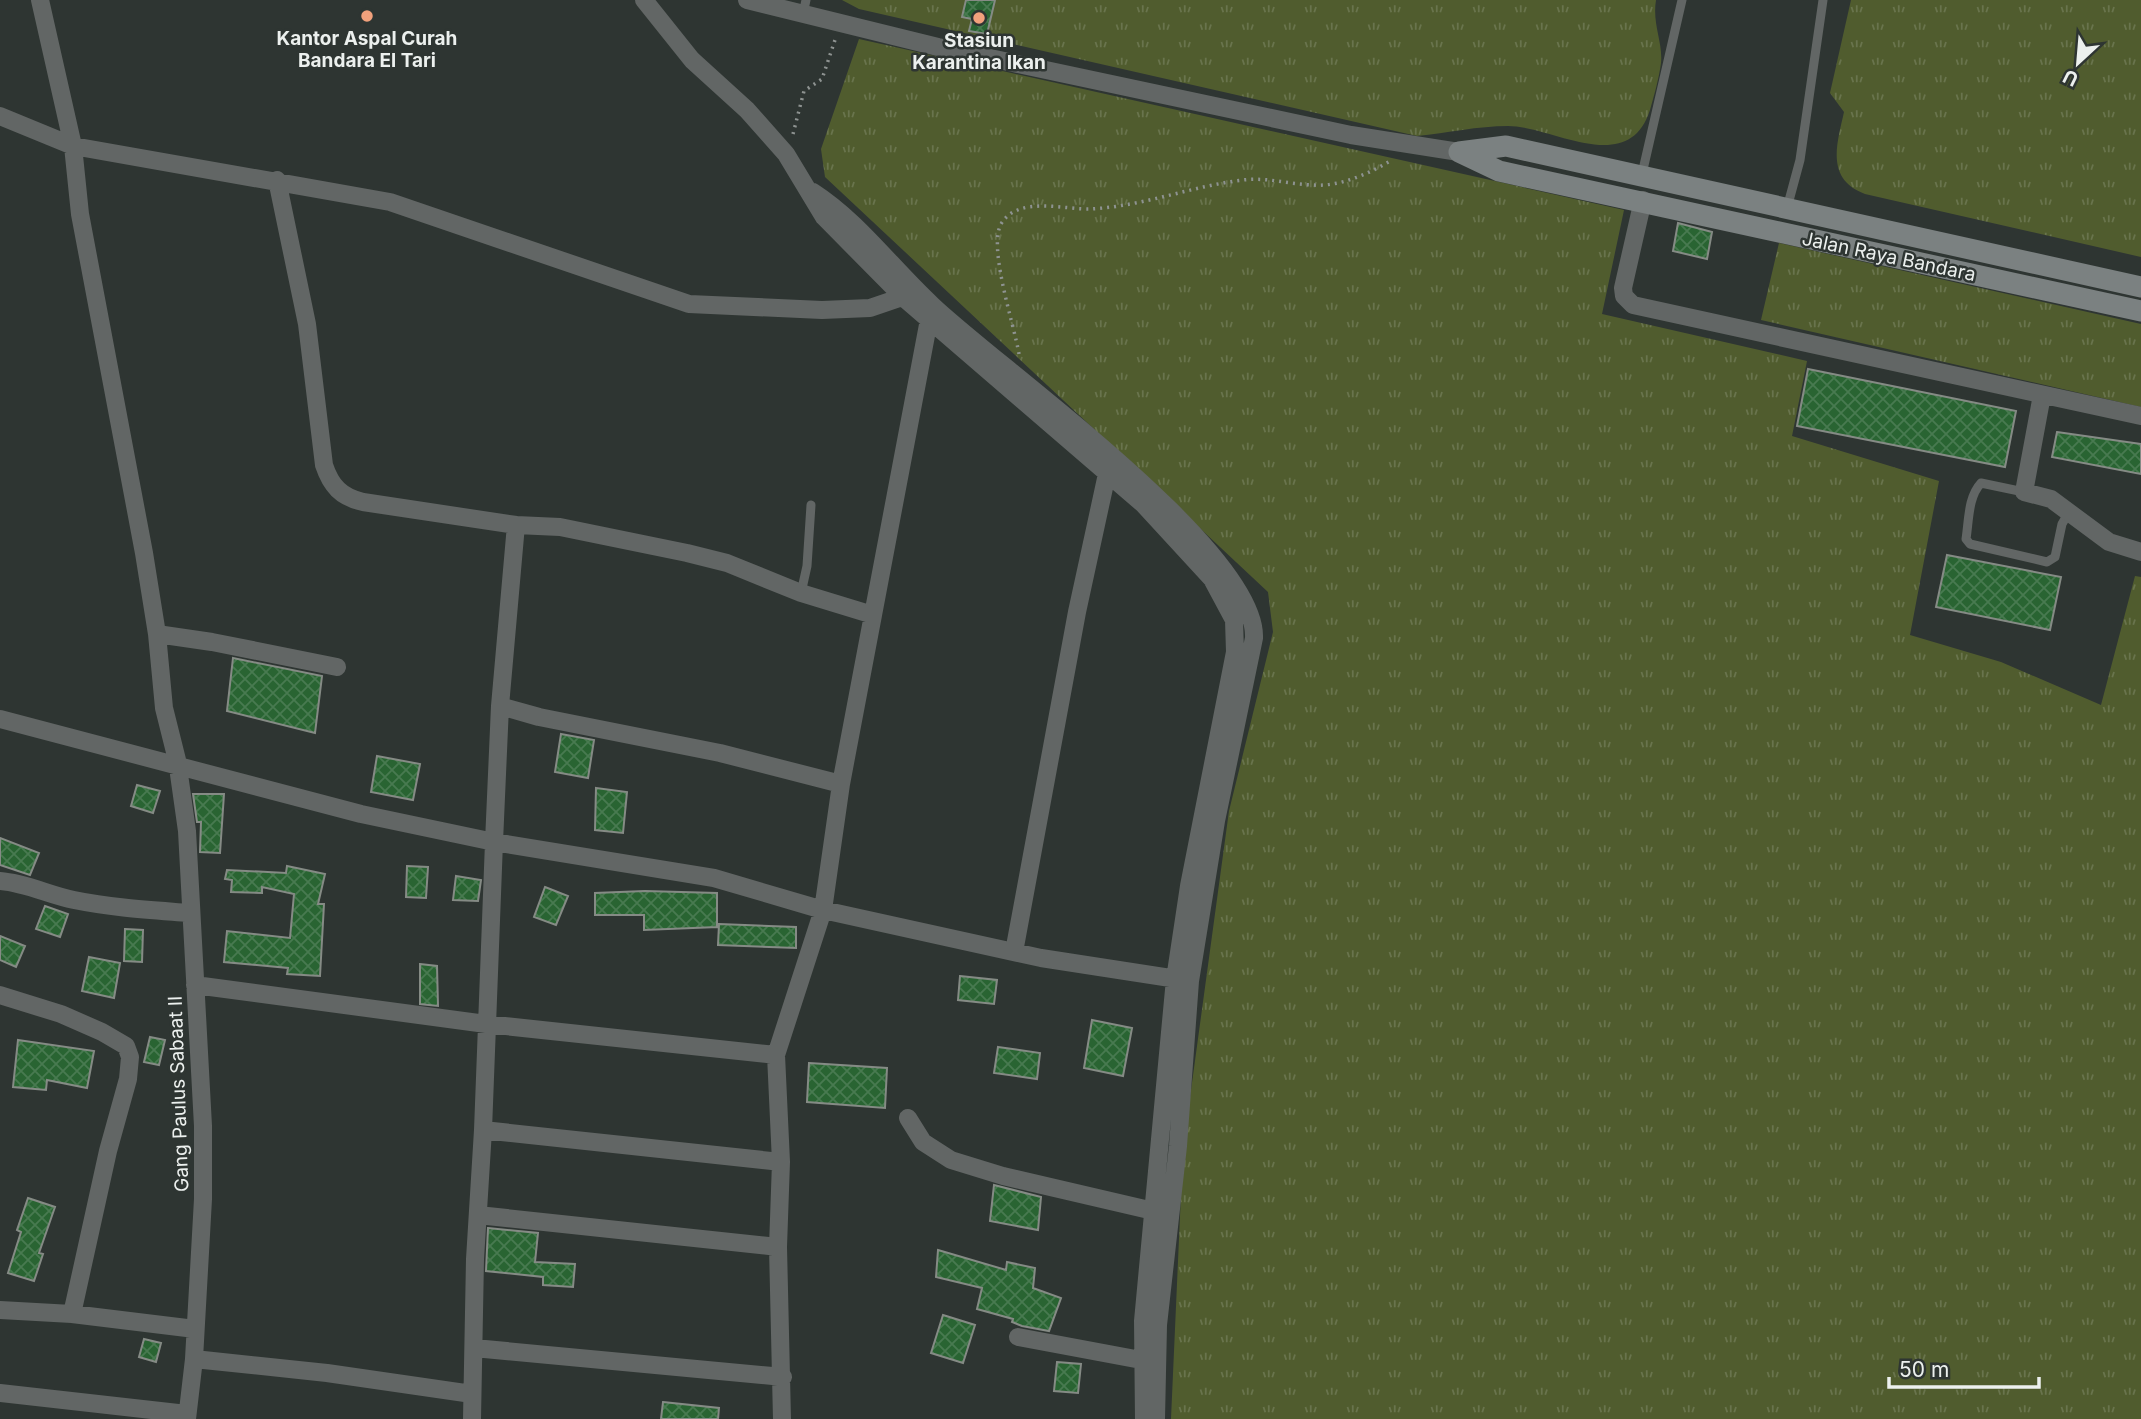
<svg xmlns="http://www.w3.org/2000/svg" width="2141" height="1419" font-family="Inter,sans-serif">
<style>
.grass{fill:url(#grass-tufts)}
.building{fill:url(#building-cross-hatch);stroke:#858b85;stroke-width:2}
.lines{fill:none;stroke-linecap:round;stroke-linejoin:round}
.path{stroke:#8e9391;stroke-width:3.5;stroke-dasharray:2 5;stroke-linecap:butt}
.lane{stroke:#626665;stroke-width:9}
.street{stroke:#626665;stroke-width:18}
.secondary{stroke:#7b8181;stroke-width:21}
.poi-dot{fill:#f1a17c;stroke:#2e3532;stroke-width:2.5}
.labels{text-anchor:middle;stroke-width:5;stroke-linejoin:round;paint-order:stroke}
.poi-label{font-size:19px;font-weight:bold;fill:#ecf0ee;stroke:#2e3532}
.street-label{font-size:19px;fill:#ecf0ee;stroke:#2e3532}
</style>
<defs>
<pattern id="grass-tufts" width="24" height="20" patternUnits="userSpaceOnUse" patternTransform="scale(1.75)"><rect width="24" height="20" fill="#505c2e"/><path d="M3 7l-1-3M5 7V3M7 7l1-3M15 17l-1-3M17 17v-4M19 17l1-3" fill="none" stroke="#69744d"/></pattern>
<pattern id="building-cross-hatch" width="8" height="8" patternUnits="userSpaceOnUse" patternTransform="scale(1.75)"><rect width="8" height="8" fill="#296432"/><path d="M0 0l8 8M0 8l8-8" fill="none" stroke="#487a50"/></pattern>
</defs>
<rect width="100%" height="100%" fill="#2e3532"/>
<!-- grass -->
<path class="grass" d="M842 0H1656C1652 24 1663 42 1661 63 1659 78 1654 96 1650 110 1628 178 1553 126 1508 126 1478 126 1447 133 1417 136L859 9Z
M1851 0H2141V257L1865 194C1825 179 1837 144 1844 112L1830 93Z
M859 39 1624 210 1602 314 1807 361 1792 436 1939 481 1910 635 2001 662 2101 705 2135 576 2141 577V1419H1171L1183 1149 1229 811 1273 632 1268 592 825 177 821 149Z
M1779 243 2141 324V407L1761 320Z"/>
<!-- building -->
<path class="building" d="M966 0H995L987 34 969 31 972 19 962 17Z
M1678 223 1712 232 1707 259 1673 251Z
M1808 369 2016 411 2005 467 1797 426Z
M2057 432 2141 444V474L2052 457Z
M1947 555 2061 577 2050 630 1936 607Z
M233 658 322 676 315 733 227 711Z
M561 734 594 740 588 778 555 772Z
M377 756 420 764 413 800 371 792Z
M137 785 160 791 153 813 131 806Z
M596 788 627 792 623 833 595 830Z
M193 794H224L220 853 200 852 201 822H197Z
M0 838 39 853 30 875 0 865Z
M287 866 325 874 318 904H324L320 976 287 974 288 968 224 962 227 931 290 938 294 894 262 887V893L231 892 232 880 225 879 227 870 286 873Z
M407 866 428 867 426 898 406 897Z
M456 876 481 880 478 901 453 900Z
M545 887 568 896 556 925 534 917Z
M645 891 717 893V927L644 930V915H595V893Z
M45 906 68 914 60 937 36 929Z
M719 924 796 927V948L718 945Z
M125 929 143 930 142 962 124 961Z
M0 936 25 946 16 967 0 960Z
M89 957 120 963 114 998 82 991Z
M420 964 437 966 438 1006 420 1004Z
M960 976 997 980 994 1004 958 1000Z
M1092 1020 1132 1028 1123 1076 1084 1068Z
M150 1037 165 1040 159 1065 144 1062Z
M18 1040 94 1051 87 1088 47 1080 46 1090 13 1087Z
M998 1047 1040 1053 1037 1079 994 1073Z
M809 1063 887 1068 885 1108 807 1102Z
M994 1185 1041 1197 1038 1230 990 1221Z
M28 1198 55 1207 39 1253 43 1254 34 1281 8 1273 21 1232 17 1230Z
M488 1228 538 1233 535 1262 575 1264 573 1287 543 1285V1277L486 1271Z
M938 1250 1006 1270 1007 1262 1035 1268 1033 1288 1061 1298 1049 1331 1022 1326 1012 1322 1013 1319 977 1309 982 1288 936 1277Z
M943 1315 975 1325 963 1363 931 1353Z
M144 1339 161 1343 156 1362 139 1357Z
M1057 1362 1081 1364 1078 1393 1054 1391Z
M663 1402 719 1408 718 1419H661Z"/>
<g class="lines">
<!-- path -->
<path class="path" d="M793 134 804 91 822 79 835 40
M1019 354C1014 324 988 248 1001 224 1018 195 1065 210 1091 209 1144 206 1192 186 1243 180 1266 177 1288 184 1312 185 1340 187 1368 174 1392 160"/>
<!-- lane -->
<path class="lane" d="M803 14 806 0
M1642 174 1682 0
M1787 208 1800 160 1823 0
M2024 492 1981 483C1968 497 1969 520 1966 539L1970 544 2047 562 2055 557 2062 524 2069 512
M801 593 807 566 811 505"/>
<!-- street -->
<path class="street" d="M40 0 73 146 80 214 144 553 157 634 164 708 177 760 187 831 203 1126V1199L194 1359 187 1419
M644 0 692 60 747 110 786 154 824 217 905 299 1143 504 1212 579 1234 620 1235 652 1189 886 1175 979 1143 1321 1144 1419
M747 0 938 47 1351 135 1459 152
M0 116 73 146 390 202 689 304 822 310 870 308 911 294
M277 180 307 324 324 465C331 486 341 497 363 502L516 525
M813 192C858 221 892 268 932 305 998 368 1258 551 1254 638L1216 821 1190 981 1178 1146 1158 1325 1156 1419
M1643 200 1623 288 1624 296 1633 305 2141 416
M2042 395 2024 492 2051 499 2109 542 2141 552
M873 615 931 309
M157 634 212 642 337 667
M500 706 539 717 720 753 841 784
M0 719 361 814 494 842 500 706 516 525 560 527 687 553 727 563 801 593 873 615 841 784 823 910 1041 958 1190 981
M0 881C26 883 49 895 74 900 113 908 151 910 189 913
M1014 952 1077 612 1107 474
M195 985 486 1024 776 1055
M0 995 61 1014 102 1032 126 1046 130 1057 128 1079 108 1151 72 1314
M908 1118 923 1142 951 1160 1003 1176 1162 1213
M483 1130 781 1162
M478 1215 778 1247
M0 1310 72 1314 195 1329
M1018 1337 1141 1360
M474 1348 783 1377
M194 1359 327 1373 472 1394
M0 1393 187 1414
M472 1419 475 1259 483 1130 494 842 714 878 823 910 776 1055 781 1162 778 1247 782 1419"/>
<!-- secondary -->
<path class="secondary" d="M1459 152 1499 171 2141 311
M1459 152 1506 146 2141 287"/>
</g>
<!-- markers -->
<g class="poi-dot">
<circle cx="367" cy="16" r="7"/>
<circle cx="979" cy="18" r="7"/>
</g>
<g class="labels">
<!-- poi labels -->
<g class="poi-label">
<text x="367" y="45">Kantor Aspal Curah<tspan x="367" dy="22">Bandara El Tari</tspan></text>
<text x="979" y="47">Stasiun<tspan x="979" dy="22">Karantina Ikan</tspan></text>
</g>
<!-- street labels -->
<g class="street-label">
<text transform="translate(1889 256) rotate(12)" y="7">Jalan Raya Bandara</text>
<text transform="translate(178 1094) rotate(-92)" y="7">Gang Paulus Sabaat II</text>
</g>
</g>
<!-- north arrow -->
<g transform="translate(2078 63) rotate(206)" stroke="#2e3532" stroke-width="5" paint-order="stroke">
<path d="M0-5L12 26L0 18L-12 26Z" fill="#ecf0ee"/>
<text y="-10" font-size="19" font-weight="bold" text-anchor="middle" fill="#ecf0ee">U</text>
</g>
<!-- scale -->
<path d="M1889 1377v10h150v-10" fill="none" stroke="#ecf0ee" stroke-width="3.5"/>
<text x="1899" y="1377" font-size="21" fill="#ecf0ee" stroke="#2e3532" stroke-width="5" paint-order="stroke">50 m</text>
</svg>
